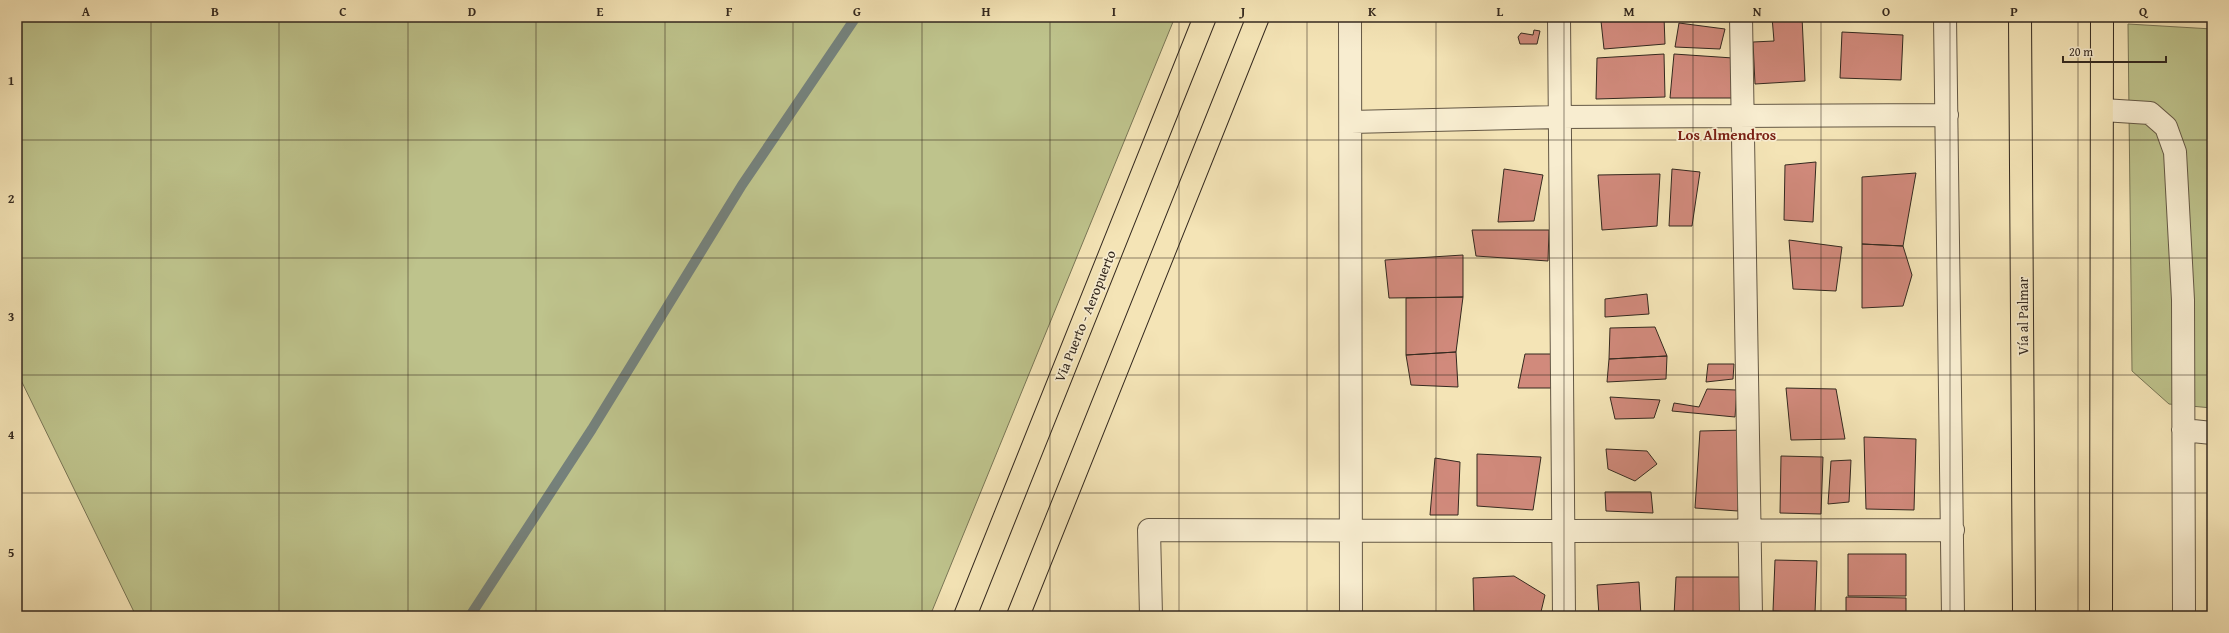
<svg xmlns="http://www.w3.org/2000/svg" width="2229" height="633" font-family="'Gentium Book Plus',serif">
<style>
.green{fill:#bec38c;stroke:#797656}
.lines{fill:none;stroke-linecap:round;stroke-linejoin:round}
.stream{stroke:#75817b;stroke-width:10}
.building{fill:#d18a7c;stroke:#34291f}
.minor-casing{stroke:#645845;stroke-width:24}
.major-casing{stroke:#34291f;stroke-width:24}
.minor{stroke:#f8edd0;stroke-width:22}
.major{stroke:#f4e4b6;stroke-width:22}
.grid{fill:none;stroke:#34291f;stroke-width:1;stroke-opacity:0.55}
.labels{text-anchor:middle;stroke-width:3.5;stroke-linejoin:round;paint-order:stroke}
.street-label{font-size:14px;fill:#34291f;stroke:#f8edd0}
.neighbourhood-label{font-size:15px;font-weight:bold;fill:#7a1f14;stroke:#f8edd0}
.neatline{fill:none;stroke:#34291f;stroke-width:1.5}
.grid-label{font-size:13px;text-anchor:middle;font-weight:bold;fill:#34291f}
</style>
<rect width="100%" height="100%" fill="#f4e4b6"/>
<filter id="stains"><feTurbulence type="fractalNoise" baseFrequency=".005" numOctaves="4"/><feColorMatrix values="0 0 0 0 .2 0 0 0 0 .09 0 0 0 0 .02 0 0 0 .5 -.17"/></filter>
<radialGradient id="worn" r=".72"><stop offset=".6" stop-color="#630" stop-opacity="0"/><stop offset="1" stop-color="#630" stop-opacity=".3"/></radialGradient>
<!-- green -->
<path class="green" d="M17 17H1175L930 616H136L17 372Z
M2128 24 2212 29V408L2169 404 2132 371Z"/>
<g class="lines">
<!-- stream -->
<path class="stream" d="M470 616 592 429 742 185 856 17"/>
</g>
<!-- building -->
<path class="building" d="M1649 17H1664L1665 44 1604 49 1601 21Z
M1772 17H1802L1805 81 1755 84 1753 42 1774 41Z
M1679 23 1725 29 1720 49 1675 47Z
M1534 30 1540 31 1537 44H1520L1518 37 1521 33 1533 35Z
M1842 32 1903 35 1901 80 1840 78Z
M1664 54 1665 97 1596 99 1597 58Z
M1674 54 1733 58 1732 98H1670Z
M1816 162 1813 222 1784 220 1785 165Z
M1504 169 1543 175 1534 221 1498 222Z
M1672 169 1700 172 1692 226H1669Z
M1916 173 1903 246 1862 244V177Z
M1660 174 1657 226 1602 230 1598 175Z
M1472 230H1549L1548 261 1476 256Z
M1789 240 1842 247 1836 291 1793 289Z
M1862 244 1903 246 1912 275 1903 306 1862 308Z
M1463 255V297L1389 298 1385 260Z
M1647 294 1649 314 1605 317V299Z
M1463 297 1456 352 1406 355V298Z
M1655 327 1667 356 1609 359 1610 328Z
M1456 352 1458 387 1411 385 1406 355Z
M1525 354H1556L1555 370 1551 388H1518Z
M1667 356 1666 379 1607 382 1609 359Z
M1708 364H1734L1733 379 1706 382Z
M1786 388 1836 389 1845 439 1791 440Z
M1707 389 1737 390 1735 417 1672 411 1674 403 1699 407Z
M1610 397 1660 400 1654 418 1615 419Z
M1745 430 1738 511 1695 508 1700 431Z
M1864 437 1916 439 1914 510 1866 509Z
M1606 449 1647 451 1657 464 1635 481 1608 469Z
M1477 454 1541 457 1533 510 1477 506Z
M1781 456 1823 457 1821 514 1780 513Z
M1435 458 1460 462 1458 515H1430Z
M1851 460 1849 502 1828 504 1831 461Z
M1605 492H1651L1653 513 1606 511Z
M1848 554H1906V596H1848Z
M1775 560 1817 561 1815 613 1773 611Z
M1514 576 1545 595 1540 616H1474L1473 578Z
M1676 577H1744L1745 616H1674Z
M1639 582 1641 616H1599L1597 585Z
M1846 597 1906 598V616H1846Z"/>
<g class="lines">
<defs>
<path id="minor" d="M1350 17 1351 616
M1559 17 1564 616
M1741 17 1751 616
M1945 17 1953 616
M2103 110 2150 113 2166 127 2175 152 2183 300 2184 616
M1351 122 1560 117 1947 115
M2183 430 2212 433
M1151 616 1149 530 1565 531 1953 530"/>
<path id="major" d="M2020 17 2024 616
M965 616 1205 17
M1018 616 1258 17
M2101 616 2102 17"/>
</defs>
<!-- minor casing -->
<use href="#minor" class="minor-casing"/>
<!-- major casing -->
<use href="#major" class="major-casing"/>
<!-- minor -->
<use href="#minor" class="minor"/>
<!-- major -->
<use href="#major" class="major"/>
</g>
<!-- grid -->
<path class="grid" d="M151 17V616M279 17V616M408 17V616M536 17V616M665 17V616M793 17V616M922 17V616M1050 17V616M1179 17V616M1307 17V616M1436 17V616M1564 17V616M1693 17V616M1821 17V616M1950 17V616M2078 17V616M17 140H2212M17 258H2212M17 375H2212M17 493H2212"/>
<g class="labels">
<!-- street labels -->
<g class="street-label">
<text transform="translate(1085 316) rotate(-68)" y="5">Via Puerto - Aeropuerto</text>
<text transform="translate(2023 316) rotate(-90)" y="5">Vía al Palmar</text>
</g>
<!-- neighbourhood labels -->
<g class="neighbourhood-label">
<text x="1727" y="140">Los Almendros</text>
</g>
</g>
<!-- margin -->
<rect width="2229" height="633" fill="none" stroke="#f4e4b6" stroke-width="44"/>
<!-- scale -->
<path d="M2063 56v6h103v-6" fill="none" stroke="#34291f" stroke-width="2"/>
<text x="2069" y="56" font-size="12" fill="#34291f" stroke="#f8edd0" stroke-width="3" paint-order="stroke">20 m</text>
<rect x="22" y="22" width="2185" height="589" class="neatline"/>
<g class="grid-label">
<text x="86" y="16">A</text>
<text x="215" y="16">B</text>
<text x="343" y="16">C</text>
<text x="472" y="16">D</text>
<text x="600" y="16">E</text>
<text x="729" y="16">F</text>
<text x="857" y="16">G</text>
<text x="986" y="16">H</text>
<text x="1114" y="16">I</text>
<text x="1243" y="16">J</text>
<text x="1372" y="16">K</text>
<text x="1500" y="16">L</text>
<text x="1629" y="16">M</text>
<text x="1757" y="16">N</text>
<text x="1886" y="16">O</text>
<text x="2014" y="16">P</text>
<text x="2143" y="16">Q</text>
<text x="11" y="85">1</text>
<text x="11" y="203">2</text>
<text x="11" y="321">3</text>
<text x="11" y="439">4</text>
<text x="11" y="557">5</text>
</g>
<rect width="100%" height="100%" filter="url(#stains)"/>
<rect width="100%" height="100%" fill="url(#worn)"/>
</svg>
